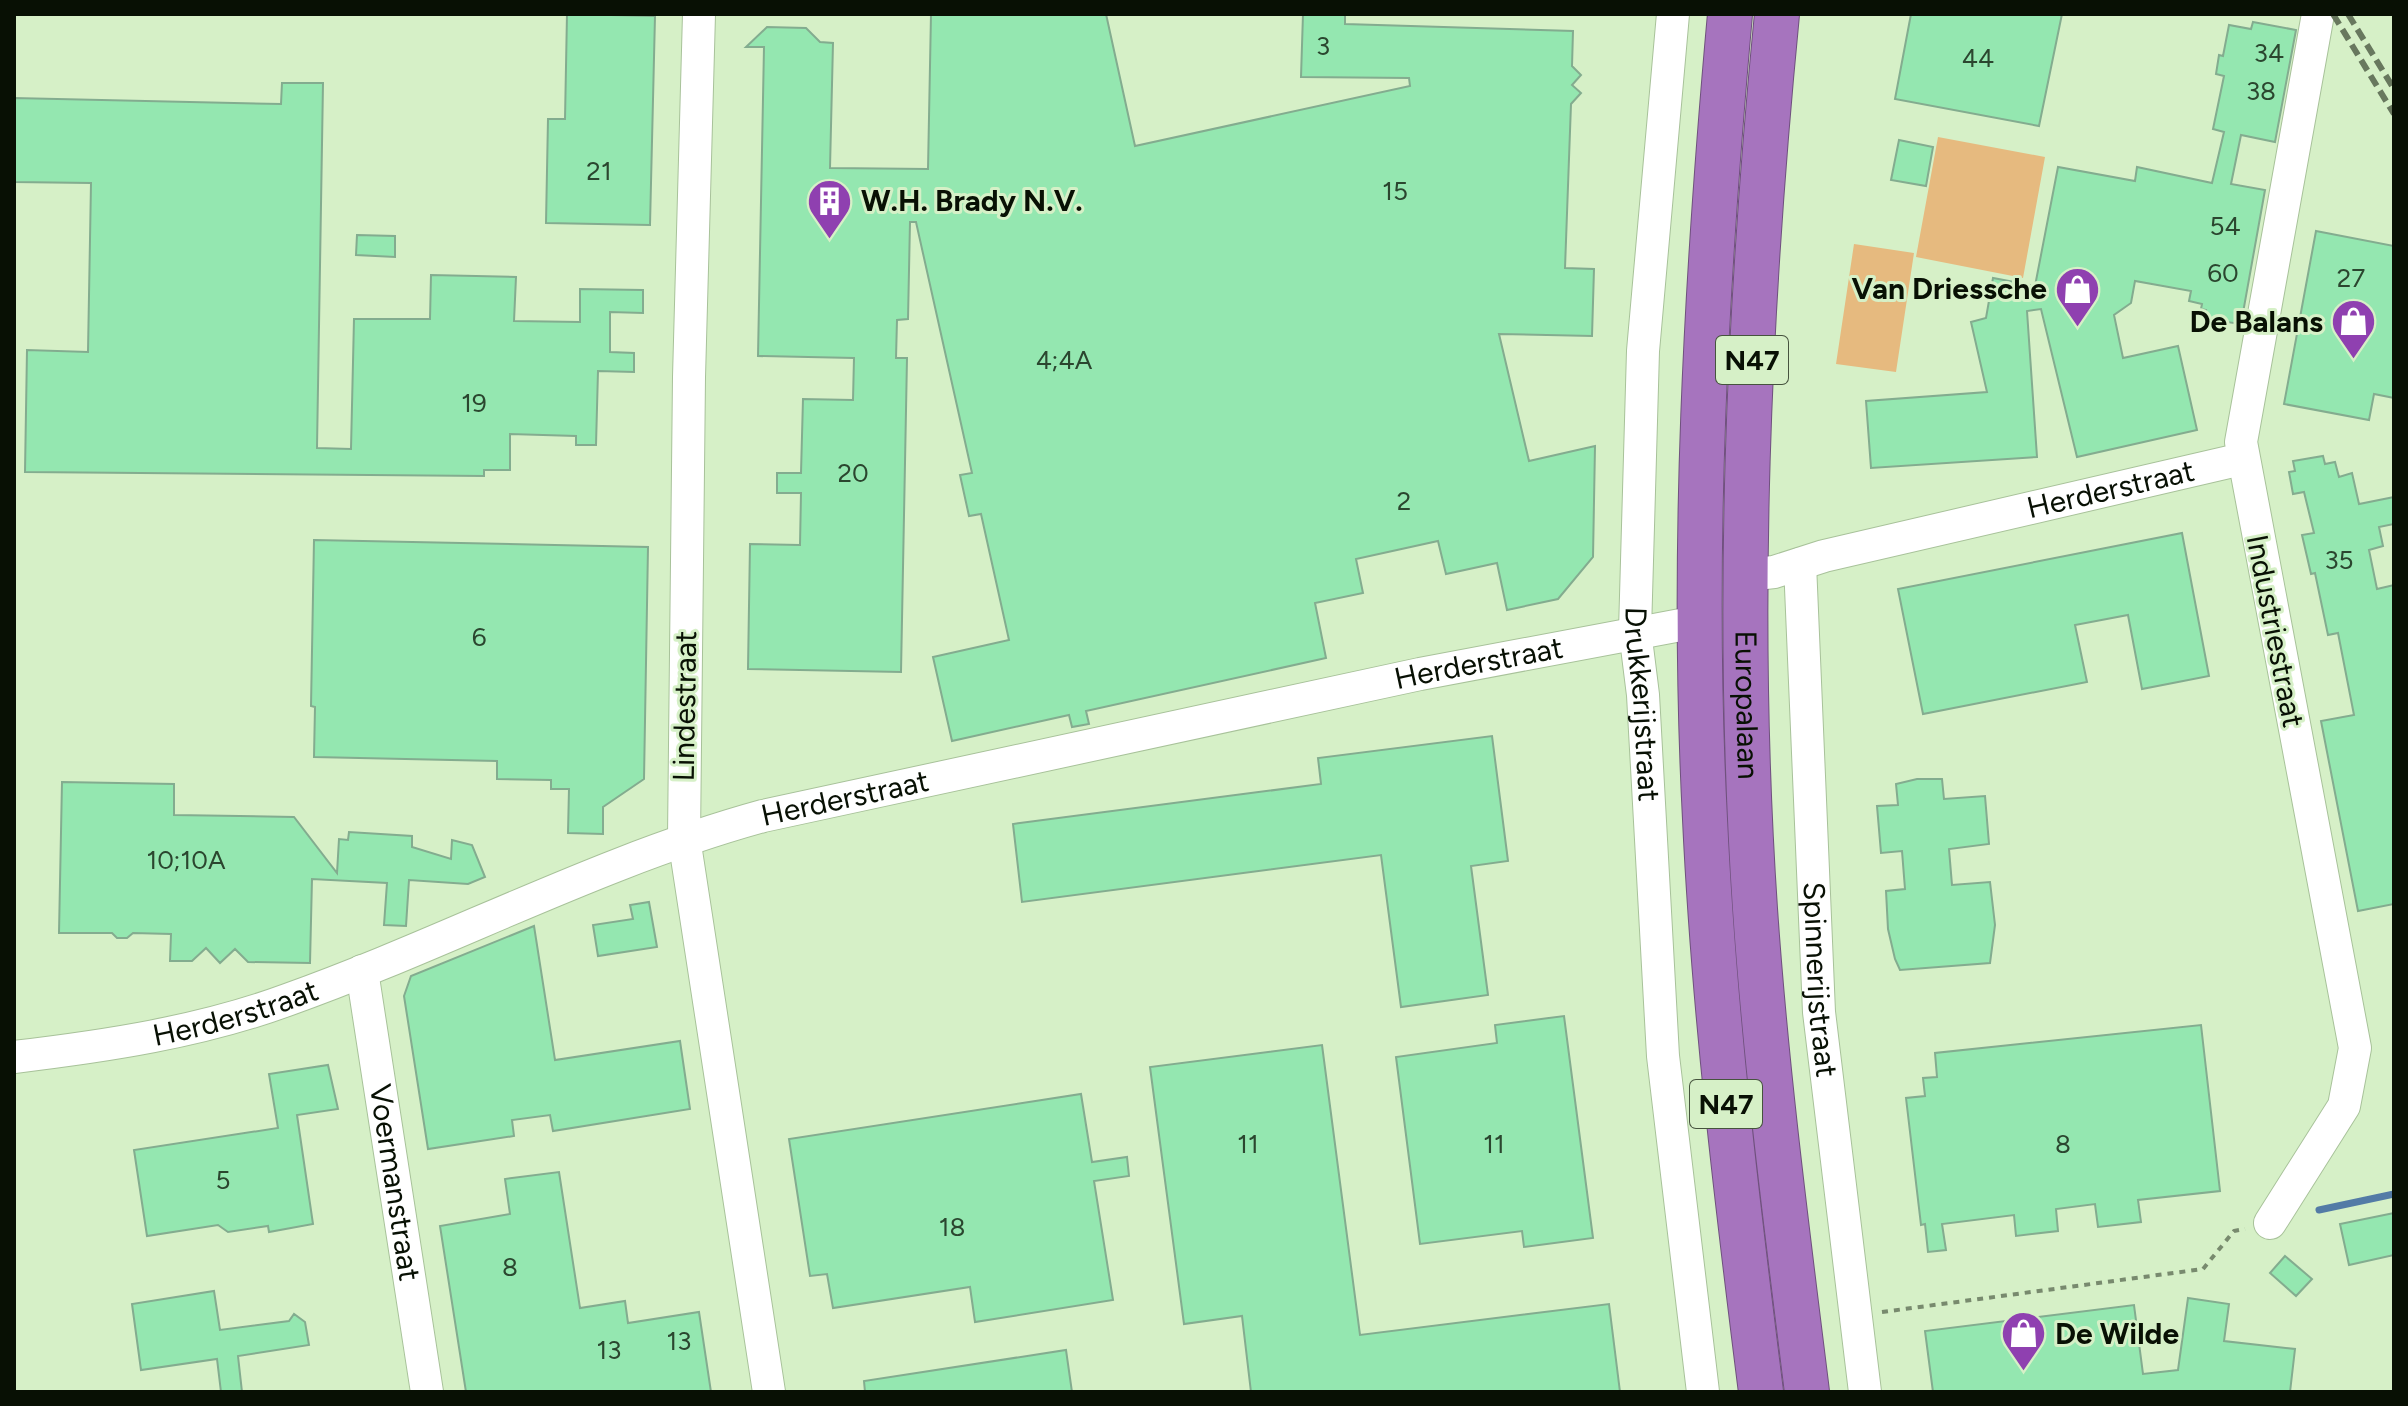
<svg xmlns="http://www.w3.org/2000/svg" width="2408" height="1406" font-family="Figtree,sans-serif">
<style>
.green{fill:#e6ba7f}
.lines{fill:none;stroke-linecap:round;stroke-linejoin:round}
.stream{stroke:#537ba6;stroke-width:7}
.building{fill:#94e7b0;stroke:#83ac8f;stroke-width:2}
.minor-casing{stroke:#a8c29a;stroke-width:34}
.highway-casing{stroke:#6f517d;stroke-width:46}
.path{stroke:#788a6e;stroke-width:4;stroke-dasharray:6 6;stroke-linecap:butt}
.minor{stroke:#fff;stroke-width:32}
.highway{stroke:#a674be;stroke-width:44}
.rail{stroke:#68785e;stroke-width:6;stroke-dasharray:12 6;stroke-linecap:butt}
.labels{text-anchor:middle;stroke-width:6;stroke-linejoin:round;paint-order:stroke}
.number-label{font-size:26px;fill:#2b462f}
.shield{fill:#d6f0c7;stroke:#46533e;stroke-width:2}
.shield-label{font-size:28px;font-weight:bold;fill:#081004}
.poi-label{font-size:30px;font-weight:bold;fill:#081004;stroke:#d6f0c7;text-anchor:start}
.street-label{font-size:30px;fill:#081004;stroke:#d6f0c7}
</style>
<rect width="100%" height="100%" fill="#d6f0c7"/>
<!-- green -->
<path class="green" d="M1938 137 2045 157 2023 278 1916 257Z
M1854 244 1914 253 1896 372 1836 364Z"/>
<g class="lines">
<!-- stream -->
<path class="stream" d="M2319 1210 2394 1194"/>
</g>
<!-- building -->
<path class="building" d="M567 14 655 16 650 225 546 223 548 119H565Z
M931 14H1106L1135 146 1410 86 1409 78 1301 77 1303 14H1345V24L1573 31 1572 66 1581 75 1572 85 1581 93 1571 104 1565 268 1594 269 1592 336 1499 334 1529 461 1595 446 1593 557 1558 599 1507 610 1497 563 1446 574 1438 541 1356 559 1363 593 1315 603 1326 658 1086 711 1089 724 1072 727 1069 715 952 741 933 657 1009 640 981 514 969 516 960 475 972 473 916 222H910L908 319 897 320 896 358H907L901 672 748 669 750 544 800 545 801 493H777V473H801L803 399 853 400 854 358 758 356 764 47H746L767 27 806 28 820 42 833 43 830 168 928 169Z
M1911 14H2062L2039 126 1895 99Z
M2253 22 2296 30 2275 142 2241 135 2231 184 2265 190 2241 324 2204 319 2206 310 2201 309 2202 304 2189 301 2191 291 2135 281 2131 303 2114 315 2123 358 2178 346 2197 430 2077 457 2041 309 2027 311 2037 457 1871 468 1866 401 1987 392 1971 322 1986 318 1993 278 2035 286 2058 167 2135 181 2137 167 2212 183 2224 132 2213 129 2224 76 2216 74 2219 55 2223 56 2229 25 2251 29Z
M282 83H323L317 448 351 449 354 319H430L431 275 516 277 514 321 580 322V289L643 290V313L610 312V352L634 353V372L598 371 596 445H576V436L510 434V470H484V476L25 472 27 350 88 352 91 183 14 182V98L281 104Z
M1899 140 1933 147 1926 186 1891 180Z
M2316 231 2394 246V398L2374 394 2369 420 2284 404Z
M357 235 395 236V257L356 255Z
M2323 456 2325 464 2335 462 2339 477 2352 473 2359 504 2394 497V524L2379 527 2383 546 2369 550 2377 589 2394 585V904L2358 911 2321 721 2354 715 2338 633 2328 635 2315 573 2311 574 2302 535 2314 533 2304 492 2293 494 2289 472 2295 471 2293 461Z
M2182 533 2209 676 2142 689 2128 615 2075 625 2087 682 1923 714 1898 589Z
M314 540 648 547 644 779 603 807V834L568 833 569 789H551V780L497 779V761L314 757 315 707 311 706Z
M1492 736 1508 861 1471 866 1488 995 1401 1007 1381 855 1022 902 1013 824 1321 784 1318 758Z
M1917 779H1942L1944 799 1985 796 1989 844 1949 849 1952 885 1990 882 1995 925 1990 963 1900 970 1895 959 1888 929 1886 891 1905 889 1902 851 1881 853 1877 806 1898 805 1896 784Z
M62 782 174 784V815L294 817 337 873 339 839 348 840 349 832 412 836V847L451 859 452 840 472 845 485 877 468 884 409 880 406 926 384 925 387 883 312 879 310 963 248 962 235 949 220 963 206 948 192 961H170L171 934 133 933 127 938H117L112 933H59Z
M649 902 657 947 598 956 593 925 633 919 630 905Z
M534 926 555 1060 680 1041 690 1109 553 1131 550 1115 512 1120 514 1136 428 1149 404 996 411 976Z
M1564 1016 1593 1238 1524 1247 1522 1231 1420 1244 1396 1057 1497 1043 1495 1025Z
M2201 1025 2220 1191 2138 1200 2141 1222 2098 1227 2095 1204 2056 1209 2058 1231 2016 1236 2014 1215 1942 1224 1946 1250 1928 1252 1925 1224 1921 1225 1906 1098 1925 1096 1923 1078 1937 1077 1935 1053Z
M1322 1045 1360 1335 1609 1304 1620 1392H1251L1242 1316 1184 1324 1150 1067Z
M328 1065 338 1109 297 1115 313 1224 269 1232 268 1226 228 1232 218 1225 147 1236 134 1150 278 1128 269 1074Z
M1081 1094 1092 1162 1127 1157 1129 1176 1094 1181 1113 1300 975 1322 970 1287 833 1308 827 1274 810 1276 789 1139Z
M559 1172 580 1308 625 1301 628 1323 699 1312 711 1392H466L440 1226 510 1214 505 1179Z
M2394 1213V1255L2349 1265 2340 1224Z
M2285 1256 2312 1279 2296 1296 2270 1273Z
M214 1291 220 1330 289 1321 294 1314 305 1322 309 1345 238 1356 242 1392H221L217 1359 141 1370 132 1304Z
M2188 1298 2229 1304 2224 1341 2295 1349 2290 1392H1933L1925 1331 2134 1305 2143 1374 2178 1370Z
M1066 1350 1072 1392H865L864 1381Z"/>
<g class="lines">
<defs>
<g id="minor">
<path d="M699 14 689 377 684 838 769 1392"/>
<path id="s1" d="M1673 14 1643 351 1635 631 1643 695 1663 1056 1703 1392"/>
<path id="s2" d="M1800 564 1819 1012 1865 1392"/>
<path id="s3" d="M1747 575 1774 572 1824 556 2242 459"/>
<path id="s4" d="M362 971 427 1392"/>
<path id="s5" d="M14 1057C106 1046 200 1032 287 1000 447 943 599 861 763 816L1420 674 1702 621"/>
<path d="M2270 1223 2344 1106 2355 1048 2241 442 2318 14"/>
</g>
<g id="highway">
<path d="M1730 14C1706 281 1691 551 1705 819 1714 1011 1737 1201 1761 1392"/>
<path id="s6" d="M1777 14C1748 311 1735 611 1755 909 1766 1070 1787 1231 1807 1392"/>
</g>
</defs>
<!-- minor casing -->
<use href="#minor" class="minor-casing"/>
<!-- highway casing -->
<use href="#highway" class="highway-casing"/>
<!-- path -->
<path class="path" d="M1882 1312 2203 1269 2234 1231 2245 1229"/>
<!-- minor -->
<use href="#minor" class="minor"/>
<!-- highway -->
<use href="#highway" class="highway"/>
<!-- rail -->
<path class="rail" d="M2333 14 2394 114
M2348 14 2394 89"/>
</g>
<!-- icons -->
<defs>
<symbol id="building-pin" viewBox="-11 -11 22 30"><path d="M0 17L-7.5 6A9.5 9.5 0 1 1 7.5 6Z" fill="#8f40b0" stroke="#d6f0c7"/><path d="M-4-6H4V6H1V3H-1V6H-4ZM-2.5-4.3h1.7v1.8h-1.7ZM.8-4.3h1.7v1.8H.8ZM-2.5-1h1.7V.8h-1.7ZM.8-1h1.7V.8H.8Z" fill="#fff"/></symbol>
<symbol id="shop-pin" viewBox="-11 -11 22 30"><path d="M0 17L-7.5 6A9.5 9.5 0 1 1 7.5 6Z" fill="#8f40b0" stroke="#d6f0c7"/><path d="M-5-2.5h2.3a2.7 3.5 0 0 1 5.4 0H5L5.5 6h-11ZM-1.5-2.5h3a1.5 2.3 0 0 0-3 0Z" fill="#fff"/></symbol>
</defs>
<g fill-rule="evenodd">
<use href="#building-pin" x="804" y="176" width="51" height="69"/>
<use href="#shop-pin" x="2052" y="264" width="51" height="69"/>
<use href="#shop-pin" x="2328" y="296" width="51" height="69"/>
<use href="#shop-pin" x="1998" y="1308" width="51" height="69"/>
</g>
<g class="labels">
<!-- number labels -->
<g class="number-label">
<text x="1323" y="55">3</text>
<text x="2269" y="62">34</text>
<text x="1978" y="67">44</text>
<text x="2261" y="100">38</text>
<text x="599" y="180">21</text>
<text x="1395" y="200">15</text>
<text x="2225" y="235">54</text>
<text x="2223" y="282">60</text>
<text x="2351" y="287">27</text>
<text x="1064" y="369">4;4A</text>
<text x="474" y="412">19</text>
<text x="853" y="482">20</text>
<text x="1404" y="510">2</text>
<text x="2339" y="569">35</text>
<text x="479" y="646">6</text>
<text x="186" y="869">10;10A</text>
<text x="1248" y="1153">11</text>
<text x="1494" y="1153">11</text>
<text x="2063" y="1153">8</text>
<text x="223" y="1189">5</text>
<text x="952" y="1236">18</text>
<text x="510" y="1276">8</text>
<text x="679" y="1350">13</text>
<text x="609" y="1359">13</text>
</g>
<!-- shield labels -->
<g class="shield">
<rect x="1716" y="336" width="72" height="48" rx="6"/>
<rect x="1690" y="1080" width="72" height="48" rx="6"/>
</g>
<g class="shield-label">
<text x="1752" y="370">N47</text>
<text x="1726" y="1114">N47</text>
</g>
<!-- poi labels -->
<g class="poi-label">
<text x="861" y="211">W.H. Brady N.V.</text>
<text x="2047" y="299" text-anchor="end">Van Driessche</text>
<text x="2323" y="332" text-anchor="end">De Balans</text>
<text x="2055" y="1344">De Wilde</text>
</g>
<!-- street labels -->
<g class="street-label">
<text dy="10" stroke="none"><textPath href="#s3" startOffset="374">Herderstraat</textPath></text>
<text transform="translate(2275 631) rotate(79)" y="10">Industriestraat</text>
<text dy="10" stroke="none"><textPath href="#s5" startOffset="1522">Herderstraat</textPath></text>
<text dy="10" stroke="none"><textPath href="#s1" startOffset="692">Drukkerijstraat</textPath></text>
<text dy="10" stroke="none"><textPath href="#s6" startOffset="692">Europalaan</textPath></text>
<text transform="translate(685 706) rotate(-89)" y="10">Lindestraat</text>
<text dy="10" stroke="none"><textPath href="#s5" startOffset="874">Herderstraat</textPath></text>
<text dy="10" stroke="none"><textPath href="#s2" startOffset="416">Spinnerijstraat</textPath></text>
<text dy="10" stroke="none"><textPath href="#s5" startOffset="226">Herderstraat</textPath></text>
<text dy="10" stroke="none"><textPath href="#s4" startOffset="214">Voermanstraat</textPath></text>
</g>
</g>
<!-- border -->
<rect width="2408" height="1406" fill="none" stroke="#081004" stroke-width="32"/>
</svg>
